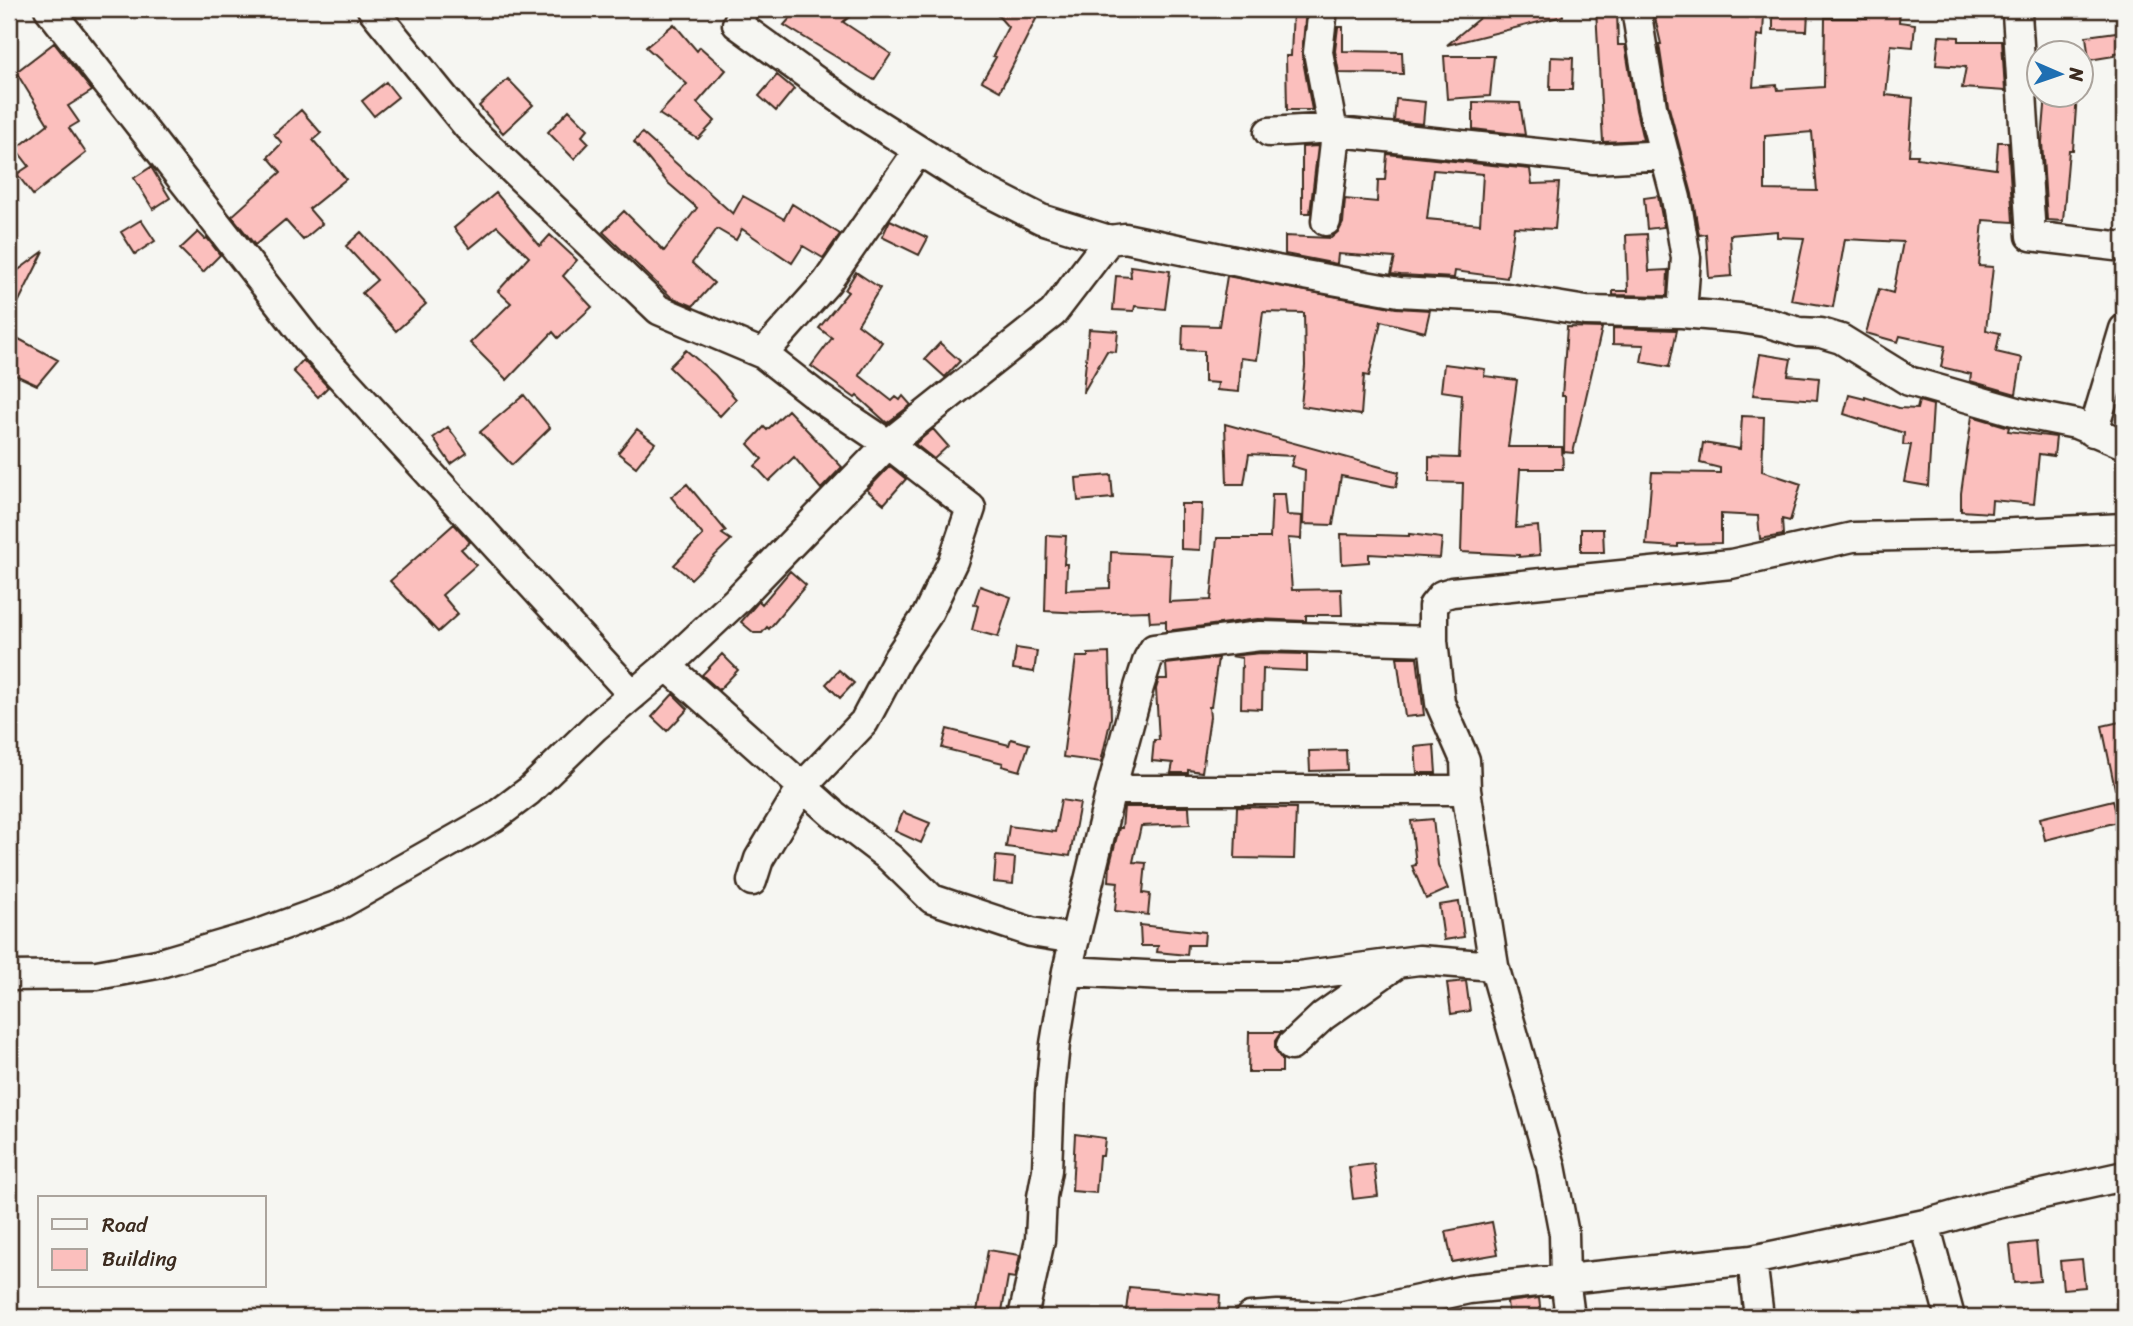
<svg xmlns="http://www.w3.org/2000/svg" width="2133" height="1326" font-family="Sriracha,sans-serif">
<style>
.building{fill:#fbbfbd;stroke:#3b2a1e;stroke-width:2;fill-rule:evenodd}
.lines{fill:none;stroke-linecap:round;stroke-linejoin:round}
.minor-casing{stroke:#3b2a1e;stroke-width:33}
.minor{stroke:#f6f6f2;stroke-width:28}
</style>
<rect width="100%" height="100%" fill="#f6f6f2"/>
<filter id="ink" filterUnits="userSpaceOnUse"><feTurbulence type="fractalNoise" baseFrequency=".0143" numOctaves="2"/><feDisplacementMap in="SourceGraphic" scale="14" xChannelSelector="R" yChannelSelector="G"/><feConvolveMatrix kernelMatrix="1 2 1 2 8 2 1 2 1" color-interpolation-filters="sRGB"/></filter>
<g filter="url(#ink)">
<!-- building -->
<path class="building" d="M798 9H859L843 22 891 54 874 80 784 25Z
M992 9H1041L1000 91 982 81 996 57 993 56 1008 27Z
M1293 9H1306L1302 55 1312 110H1287L1286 56H1291Z
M1490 9H1562L1563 16 1447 45Z
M1596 9H1617L1618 45H1625L1636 110 1643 140 1603 142Z
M1653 9H1674L1675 14 1729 11 1764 13 1763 36 1757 35 1753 87 1777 85 1778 90 1824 87 1825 18H1867L1868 9H1900L1899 22 1915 24 1913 47 1891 45 1886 95 1913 98 1909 155H1918L1917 158 1996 169 1998 142H2008L2013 222 1983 220 1979 266 1993 267 1986 330 2000 333 1996 352 2022 358 2016 394 1970 381 1971 374 1941 367 1945 346 1900 336 1898 342 1866 333 1879 289 1893 293 1903 242 1845 239 1833 307 1791 300 1804 238 1777 237V231L1730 235 1732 276 1709 278 1706 234 1699 235 1692 194 1668 104 1659 44H1661ZM1812 132 1817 191 1765 190V136Z
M1773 11 1808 12 1807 31 1773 30Z
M674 24 697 51 700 47 726 70 697 103 715 121 698 139 659 114 687 84 646 47Z
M1338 27H1343V51L1402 52 1403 74 1339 73 1335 51Z
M2124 31V52L2114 53V56L2089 60 2086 36Z
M1939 36 1959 37V41H2002L2005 91 1962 88 1966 67 1936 65Z
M54 43 92 91 68 106 79 122 69 128 86 153 33 195 17 174 29 166 16 149 48 124 16 72Z
M1444 56H1494L1490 96 1447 99Z
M1551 57 1573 58 1572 90H1550Z
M777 75 794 89 776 111 759 96Z
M508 79 533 105 503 133 479 106Z
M386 82 398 97 374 116 362 101Z
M2046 94H2077L2073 150H2069L2063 221 2047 220 2042 142Z
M1396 99 1425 102 1423 124 1394 121Z
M1473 102 1520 103 1525 135 1473 129Z
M301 110 321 133 313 140 346 179 309 209 322 224 303 240 285 220 255 245 232 216 281 172 268 157 282 143 274 134Z
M569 110 588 129 582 136 589 143 574 159 548 132Z
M642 133 733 214 743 196 784 219 792 204 840 234 823 258 803 246 792 263 742 229 736 240 717 229 692 263 714 283 693 306 671 297 603 232 624 211 664 251 697 208 667 182 634 142Z
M1318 146 1310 213H1302V147Z
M1387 154 1530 169 1532 184 1559 183 1555 229 1514 227 1507 278 1455 271 1454 278 1401 275 1391 274 1395 258 1338 254 1337 264 1285 254V236L1331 238 1339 231 1343 223 1345 199 1377 202 1378 180H1385ZM1433 170 1483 174 1480 224 1427 219Z
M151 167 170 198 153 209 134 178Z
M496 193 540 246 550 235 577 260 563 276 592 307 558 338 553 332 507 380 470 343 511 303 498 291 529 257 497 226 470 248 454 228Z
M1658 196 1664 227 1647 229 1644 198Z
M141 220 155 241 135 254 121 232Z
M890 220 928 238 919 255 882 237Z
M198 232 205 239 207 238 220 255 203 272 180 249Z
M361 232 426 304 396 331 362 293 377 280 346 246Z
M1647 234 1649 271 1668 270 1667 296 1613 295V291H1628L1626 235Z
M44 251 9 321V277Z
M1130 266 1170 271 1165 309 1135 306 1134 311 1113 310 1116 276 1131 277Z
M856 272 880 288 858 324 882 342 859 375 892 401 896 397 900 400 903 396 911 405 887 423 857 396 855 398 811 366 832 338 819 328 848 292 845 290Z
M1227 276 1396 308 1430 310 1425 332 1381 321 1369 376 1364 375 1361 415 1301 406 1305 366 1304 313 1263 312 1257 360 1241 358 1239 392 1217 390 1218 383 1204 382V351L1182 350 1183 325 1219 326Z
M1567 327 1602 328 1573 453 1564 452 1565 396H1562Z
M1613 328 1677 330 1669 367 1641 362 1644 345 1613 344Z
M1089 329 1118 331 1116 352 1107 351 1083 393Z
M17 338 58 360 37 385 9 372V353Z
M940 343 960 361 945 377 925 359Z
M686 350 715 375 736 399 720 416 669 367Z
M1760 354 1791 359 1788 375 1819 378 1817 400 1753 395Z
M303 360 328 387 318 397 293 371Z
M1444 364 1485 369 1484 376 1517 380 1508 447H1562L1563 469H1520L1516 528 1538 526 1540 555 1519 557V555L1461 552 1463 483 1429 482V457L1459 458 1462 394 1441 391Z
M524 395 550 428 512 465 480 432Z
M1849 395 1865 399V397L1899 408 1917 409 1919 401 1933 405 1928 486 1904 482 1911 445H1903L1904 433 1844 414Z
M788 410 842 467 821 489 794 457 769 481 755 466 762 459 748 444 764 427 767 430Z
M1742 416 1764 417 1762 471 1801 484 1790 521 1782 519 1783 535 1760 539 1758 516 1721 514V543L1678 544V547L1646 545 1652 472 1720 473V468L1700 463 1703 443 1740 449Z
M1972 416 2009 427 2008 431 2056 437 2054 456 2039 454 2034 504 1992 500 1991 513 1961 511V493Z
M1225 424 1399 472 1396 487 1341 476 1333 525 1303 524 1305 470 1291 466 1294 456 1249 454 1244 484H1227Z
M448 427 467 453 451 464 433 438Z
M637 429 655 443 636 467 618 453Z
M933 429 948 446 934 459 915 444Z
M890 466 906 479 884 504 867 490Z
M1111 475 1113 498 1078 501 1076 478Z
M687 484 726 531 722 534 731 540 691 579 674 565 703 535 671 497Z
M1272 494H1285L1287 515 1302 516 1301 539 1288 538 1292 590 1341 589 1342 615H1306V621L1258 619 1166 631V621L1150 622 1149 611 1083 613 1045 611 1047 535 1066 536 1064 564H1067L1066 590 1110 588 1111 552 1171 555 1169 602 1211 600 1217 538H1270Z
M1181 504H1202L1200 550 1181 549Z
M454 524 470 542 461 549 476 565 442 595 458 614 438 632 390 581Z
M1581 529H1603L1604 552H1581Z
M1341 534 1409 536V534L1442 538 1440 558 1369 554V562L1342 564Z
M790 571 806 585 769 629 767 627 762 633H754L741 622 759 601 762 604Z
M980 586 1011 597 998 637 972 630 978 606 974 604Z
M1016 648 1037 651 1034 672 1013 669Z
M1109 653 1111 718 1101 762 1063 757 1076 657H1088V654Z
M1261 653 1307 654V671L1263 669 1262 709 1241 708 1242 658 1231 656Z
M722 654 738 670 719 690 702 675Z
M1397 657H1417L1424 715 1405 717Z
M1218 658 1211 707H1209L1210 717 1202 772 1188 770V773H1171L1173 763 1152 761 1154 740H1159L1156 689 1159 679H1167L1166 664Z
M839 670 854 683 840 698 826 684Z
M673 694 688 709 667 731 652 717Z
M2124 721V788L2115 789 2102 726Z
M947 729 1009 745 1011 739 1029 744 1020 771 1002 766 1003 763 942 748Z
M1434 745 1436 773H1417L1415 747Z
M1346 750 1347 770 1310 771 1309 751Z
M1061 800 1080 803 1070 856 1006 847 1009 826 1055 832Z
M2113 800 2118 822 2045 840 2040 818Z
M1124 807H1189L1190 824 1141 826 1133 862 1146 863 1143 893 1150 894 1148 915 1115 911 1118 882 1109 881 1110 864 1119 828H1122Z
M1237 807 1296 808 1294 859 1235 858Z
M903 812 930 823 921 843 895 831Z
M1433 819 1438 865 1448 889 1426 899 1412 866 1416 865 1411 821Z
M996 856 1015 858 1013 884 994 882Z
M1459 902 1464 937 1444 940 1439 905Z
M1140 925 1205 932 1204 945H1188L1187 955 1157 952 1158 946H1141Z
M1466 981 1470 1011 1451 1014 1447 983Z
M1249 1032H1281L1275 1041V1049L1282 1060V1072H1248Z
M1075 1134 1105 1138 1103 1156H1099L1096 1193 1072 1191Z
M1374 1164 1378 1196 1353 1199 1349 1167Z
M1492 1222 1498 1254 1452 1262 1446 1231Z
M2036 1242 2040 1281 2014 1283 2010 1245Z
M988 1250 1020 1255 1015 1278 1008 1277 1001 1317H976Z
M2082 1259 2085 1287 2063 1289 2060 1261Z
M1129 1287 1220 1295 1219 1312 1161 1309V1314L1126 1311Z
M1539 1298 1541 1314 1509 1317 1507 1302Z"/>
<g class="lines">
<defs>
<path id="minor" d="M49 9 311 344 633 695
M372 9 468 127 659 310 763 354 818 397 888 444 971 508 953 561 927 615 898 658 864 722 802 787 759 859 752 881
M744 9 737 24 863 115 972 184 1041 219 1109 240
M1323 9 1318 52 1335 142 1326 221
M1636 9 1652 107 1676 198 1686 258 1682 313
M2017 13 2031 236 2124 247
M1269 132 1334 128 1339 132 1594 159 1665 155
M763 354 827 282 918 151
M2093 432 2124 329
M667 666 834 815 890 858 932 899 1031 932 1075 939
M1111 790H1466
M1067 971 1164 976H1299L1419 960 1494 966
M9 976 97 975 157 964 256 935 339 905 493 818 529 791 595 727 667 666 736 601 888 444 1053 313 1109 240 1125 238 1277 270 1399 292 1507 298 1586 311 1682 313 1739 318 1765 322 1799 332 1821 333 1841 339 1909 381 2021 413 2076 424 2124 444
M1291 1046 1323 1016 1394 966
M1925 1224 1950 1317
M1752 1260 1759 1317
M1023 1317 1040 1240 1042 1197 1047 1170 1050 1094 1055 1044 1067 971 1111 790 1139 687 1148 659 1154 649 1260 636 1433 641
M1250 1317 1278 1315 1340 1317 1469 1289 1752 1260 1925 1224 1988 1206 2124 1176
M1570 1317 1565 1279 1564 1234 1551 1166 1494 966 1466 790 1465 760 1440 703 1433 641V606L1442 595 1452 592 1731 564 1853 537 1995 534 2124 528"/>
</defs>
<!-- minor casing -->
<use href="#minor" class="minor-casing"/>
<!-- minor -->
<use href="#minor" class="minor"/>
</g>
</g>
<!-- margin -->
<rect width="2133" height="1326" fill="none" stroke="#f6f6f2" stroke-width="35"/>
<rect x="18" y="18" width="2098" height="1291" fill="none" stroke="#3b2a1e" stroke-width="2.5" filter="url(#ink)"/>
<!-- legend -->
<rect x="38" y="1196" width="228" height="91" fill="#f6f6f2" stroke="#aba49d" stroke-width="2"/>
<rect x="52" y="1219" width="35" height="10" fill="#f6f6f2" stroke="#aba49d" stroke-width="2"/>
<text x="102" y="1232" font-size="21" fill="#3b2a1e">Road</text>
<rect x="52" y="1249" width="35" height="21" fill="#fbbfbd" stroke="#aba49d" stroke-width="2"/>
<text x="102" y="1266" font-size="21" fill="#3b2a1e">Building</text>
<!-- north arrow -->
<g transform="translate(2060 74) rotate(92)"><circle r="33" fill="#f6f6f2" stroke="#aba49d" stroke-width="2"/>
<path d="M0-5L12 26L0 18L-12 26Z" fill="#1f6fb2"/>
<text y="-10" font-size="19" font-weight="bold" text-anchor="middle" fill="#3b2a1e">N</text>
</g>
</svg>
